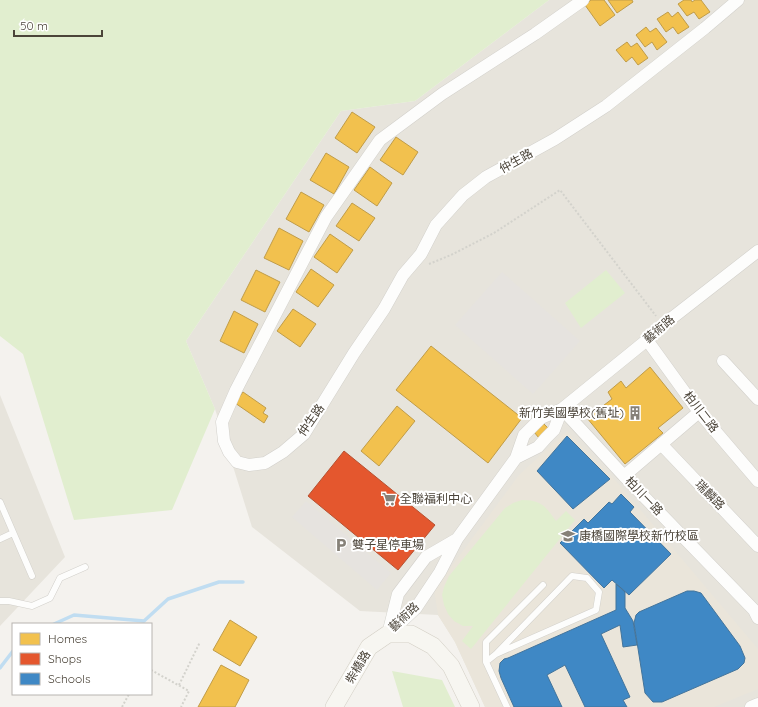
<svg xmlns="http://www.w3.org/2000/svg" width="758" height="707" font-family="Quicksand,'Noto Sans TC',sans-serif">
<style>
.residential{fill:#e7e4dc}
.education{fill:#eae5da}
.green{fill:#e1eecf}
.parking{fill:#e6e3df}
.homes{fill:#f2c14e;stroke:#c09c48}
.shops{fill:#e4572e;stroke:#b65131}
.schools{fill:#3f88c5;stroke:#43749b}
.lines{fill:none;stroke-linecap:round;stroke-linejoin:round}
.stream{stroke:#c0ddf1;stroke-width:3.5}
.lane-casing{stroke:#d2d0cb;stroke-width:7}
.street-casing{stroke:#d2d0cb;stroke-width:13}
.secondary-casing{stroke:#d3cfc5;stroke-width:18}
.path{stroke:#d3d2cc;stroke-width:2;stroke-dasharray:2 2;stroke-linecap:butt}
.lane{stroke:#fdfdfc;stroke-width:6}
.street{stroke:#fdfdfc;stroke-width:12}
.secondary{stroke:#f7f6f1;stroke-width:17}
.labels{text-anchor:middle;stroke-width:4;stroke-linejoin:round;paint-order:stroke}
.street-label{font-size:12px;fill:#4b4439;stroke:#fff}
.poi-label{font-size:12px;fill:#4b4439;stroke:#fff;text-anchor:start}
</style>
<rect width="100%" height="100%" fill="#f4f2ee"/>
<!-- residential -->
<path class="residential" d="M549 0H758V707H485L455 642 438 615 360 611 252 527 215 409 186 341 341 111 415 101Z
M0 395 65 557 0 626Z"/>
<!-- education -->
<path class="education" d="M567 431 616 481 758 649V689L714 707H485L455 642 438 615 434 590 519 475Z"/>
<!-- green -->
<path class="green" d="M0 0H549L415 101 341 111 186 341 215 409 172 510 74 520 23 354 0 336Z
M606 270 625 293 581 328 565 303Z
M522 500C542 500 546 507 556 521L566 511 575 520 471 649 462 641 473 626H463L454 621 448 614 444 605 442 595 444 587 449 576 505 508 513 503Z
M392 671 442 680 455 707H403Z"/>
<!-- parking -->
<path class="parking" d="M502 272 580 341 533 394 455 325Z
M306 501 391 573 377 590 292 517Z"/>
<!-- homes -->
<path class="homes" d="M591 0H604L615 15 600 26 585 5Z
M608 0H632L633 2 617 13Z
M684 0H691L692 2 695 0H701L710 12 699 19 694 12 687 16 678 4Z
M668 12 672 17 678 12 689 27 678 34 673 27 666 32 657 19Z
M646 27 650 32 656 28 667 42 657 50 652 42 645 47 636 35Z
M627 42 631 47 637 43 648 58 638 65 632 57 626 62 616 50Z
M352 112 375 127 357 153 335 138Z
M396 137 418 152 403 175 380 160Z
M326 153 349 167 334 194 310 180Z
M370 167 392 183 377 206 354 190Z
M301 192 324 205 309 232 286 219Z
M352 203 375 218 359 241 336 226Z
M279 228 303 241 289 270 264 258Z
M330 234 353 250 337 273 314 257Z
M311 269 334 285 318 307 296 292Z
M256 270 280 282 265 312 241 300Z
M293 309 316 324 300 347 277 331Z
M234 311 258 324 244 353 220 341Z
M431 346 522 418 488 463 396 390Z
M650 367 683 408 658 428 663 433 625 464 587 418 612 399 608 392 621 381 626 388Z
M243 392 266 408 263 413 268 416 264 423 235 403Z
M397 406 415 421 379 466 361 451Z
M543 423 548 428 539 438 534 432Z
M230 620 257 637 240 666 213 650Z
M221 665 249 680 235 707H198Z"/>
<!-- shops -->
<path class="shops" d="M344 451 435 525 398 570 308 496Z"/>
<!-- schools -->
<path class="schools" d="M567 436 610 479 573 509 537 471Z
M621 494 634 507 630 512 671 554 629 595 612 580 604 588 560 543 584 519 588 523 609 502 612 504Z
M616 584 625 592V608L633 621 637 645 623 647 620 625 601 634 630 697 623 700 627 707H585L565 665 547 675 562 707H514L501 678 499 671 500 663 504 659 508 658 616 610Z
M687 591H694L701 593 740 646 745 658 744 663 738 669 662 702H653L645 693 634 623 636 615 639 612Z"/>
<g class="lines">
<!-- stream -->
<path class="stream" d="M54 624 74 615 144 621 168 599 219 582H243
M0 668 13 651"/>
<defs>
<path id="lane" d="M0 502 32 576
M0 539 13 533
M0 601H9L32 606 50 598 60 578 85 567
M496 654 596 610 599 592 587 578 572 576 496 654 486 662 507 707
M486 662V642L543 585"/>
<path id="street" d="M583 0 535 34 442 94 380 140 326 217 236 390 222 422 224 441 229 452 237 462 249 465 265 463 283 452 304 434 354 353 384 309 403 275 421 254 436 225 463 195 486 177 555 139 606 106 705 28 738 0
M647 340 699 412 758 481
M723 361 758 399
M562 409 624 476 754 610 758 618
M661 444 758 546
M516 458 538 447 546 438 554 430 562 409
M624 476 699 412
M388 634 416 608 440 572 457 539 516 458 524 435 541 418 562 409 647 340 663 325 758 251
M388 634 398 594 426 557 457 539
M751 707 758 704"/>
<path id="secondary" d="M334 707 369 647 388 634H411L433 646 451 666 471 707"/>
</defs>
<!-- lane casing -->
<use href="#lane" class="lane-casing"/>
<!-- street casing -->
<use href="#street" class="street-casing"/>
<!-- secondary casing -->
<use href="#secondary" class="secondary-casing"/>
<!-- path -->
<path class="path" d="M429 264 451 255 494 233 560 190 656 316
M151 670 189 691 181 707
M179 685 200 642
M122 707 129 694"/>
<!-- lane -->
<use href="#lane" class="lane"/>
<!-- street -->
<use href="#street" class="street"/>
<!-- secondary -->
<use href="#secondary" class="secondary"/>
</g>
<!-- icons -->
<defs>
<symbol id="building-bare" viewBox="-9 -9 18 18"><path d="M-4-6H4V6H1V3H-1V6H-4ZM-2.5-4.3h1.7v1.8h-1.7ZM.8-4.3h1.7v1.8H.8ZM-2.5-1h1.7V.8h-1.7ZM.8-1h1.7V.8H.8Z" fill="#868178" stroke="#fff" stroke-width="2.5" paint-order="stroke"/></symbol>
<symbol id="supermarket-bare" viewBox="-9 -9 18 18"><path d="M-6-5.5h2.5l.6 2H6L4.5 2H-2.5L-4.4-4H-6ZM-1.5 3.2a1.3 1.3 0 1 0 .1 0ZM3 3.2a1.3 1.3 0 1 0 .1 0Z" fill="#868178" stroke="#fff" stroke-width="2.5" paint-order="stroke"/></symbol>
<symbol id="school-bare" viewBox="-9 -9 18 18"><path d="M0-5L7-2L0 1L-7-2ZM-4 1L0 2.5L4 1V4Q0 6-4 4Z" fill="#868178" stroke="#fff" stroke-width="2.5" paint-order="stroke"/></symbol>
<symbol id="parking-bare" viewBox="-9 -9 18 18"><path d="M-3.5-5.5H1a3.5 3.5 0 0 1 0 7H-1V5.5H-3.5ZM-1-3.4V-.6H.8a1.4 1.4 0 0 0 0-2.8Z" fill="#868178" stroke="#fff" stroke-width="2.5" paint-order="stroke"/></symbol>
</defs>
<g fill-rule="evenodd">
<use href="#building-bare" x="625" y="403" width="20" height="20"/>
<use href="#supermarket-bare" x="379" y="489" width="20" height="20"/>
<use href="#school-bare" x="558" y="526" width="20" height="20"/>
<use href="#parking-bare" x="331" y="535" width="20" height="20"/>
</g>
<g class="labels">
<!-- street labels -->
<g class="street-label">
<text transform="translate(516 161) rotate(-29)" y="4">仲生路</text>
<text transform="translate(659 329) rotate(-40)" y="4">藝術路</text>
<text transform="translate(701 412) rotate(52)" y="4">柏川二路</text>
<text transform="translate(311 420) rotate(-55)" y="4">仲生路</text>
<text transform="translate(710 495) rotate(46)" y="4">瑞麟路</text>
<text transform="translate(644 496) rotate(46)" y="4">柏川一路</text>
<text transform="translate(404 617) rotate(-43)" y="4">藝術路</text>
<text transform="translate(358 667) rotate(-59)" y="4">柴橋路</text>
</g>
<!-- poi labels -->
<g class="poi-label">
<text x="624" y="417" text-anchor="end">新竹美國學校(舊址)</text>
<text x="400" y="503">全聯福利中心</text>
<text x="579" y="540">康橋國際學校新竹校區</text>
<text x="352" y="549">雙子星停車場</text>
</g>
</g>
<!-- legend -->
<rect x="12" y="623" width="140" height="72" fill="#ffffff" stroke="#b7b4b0"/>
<rect x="20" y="633" width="20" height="12" fill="#f2c14e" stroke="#b7b4b0"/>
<text x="48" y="643" font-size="12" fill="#4b4439">Homes</text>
<rect x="20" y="653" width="20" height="12" fill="#e4572e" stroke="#b7b4b0"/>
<text x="48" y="663" font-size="12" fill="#4b4439">Shops</text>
<rect x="20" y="673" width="20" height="12" fill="#3f88c5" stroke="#b7b4b0"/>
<text x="48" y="683" font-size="12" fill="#4b4439">Schools</text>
<!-- scale -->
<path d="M14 30v6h88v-6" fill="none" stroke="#4b4439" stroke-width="2"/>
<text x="20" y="30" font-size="12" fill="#4b4439" stroke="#ffffff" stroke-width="3" paint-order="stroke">50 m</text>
</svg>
